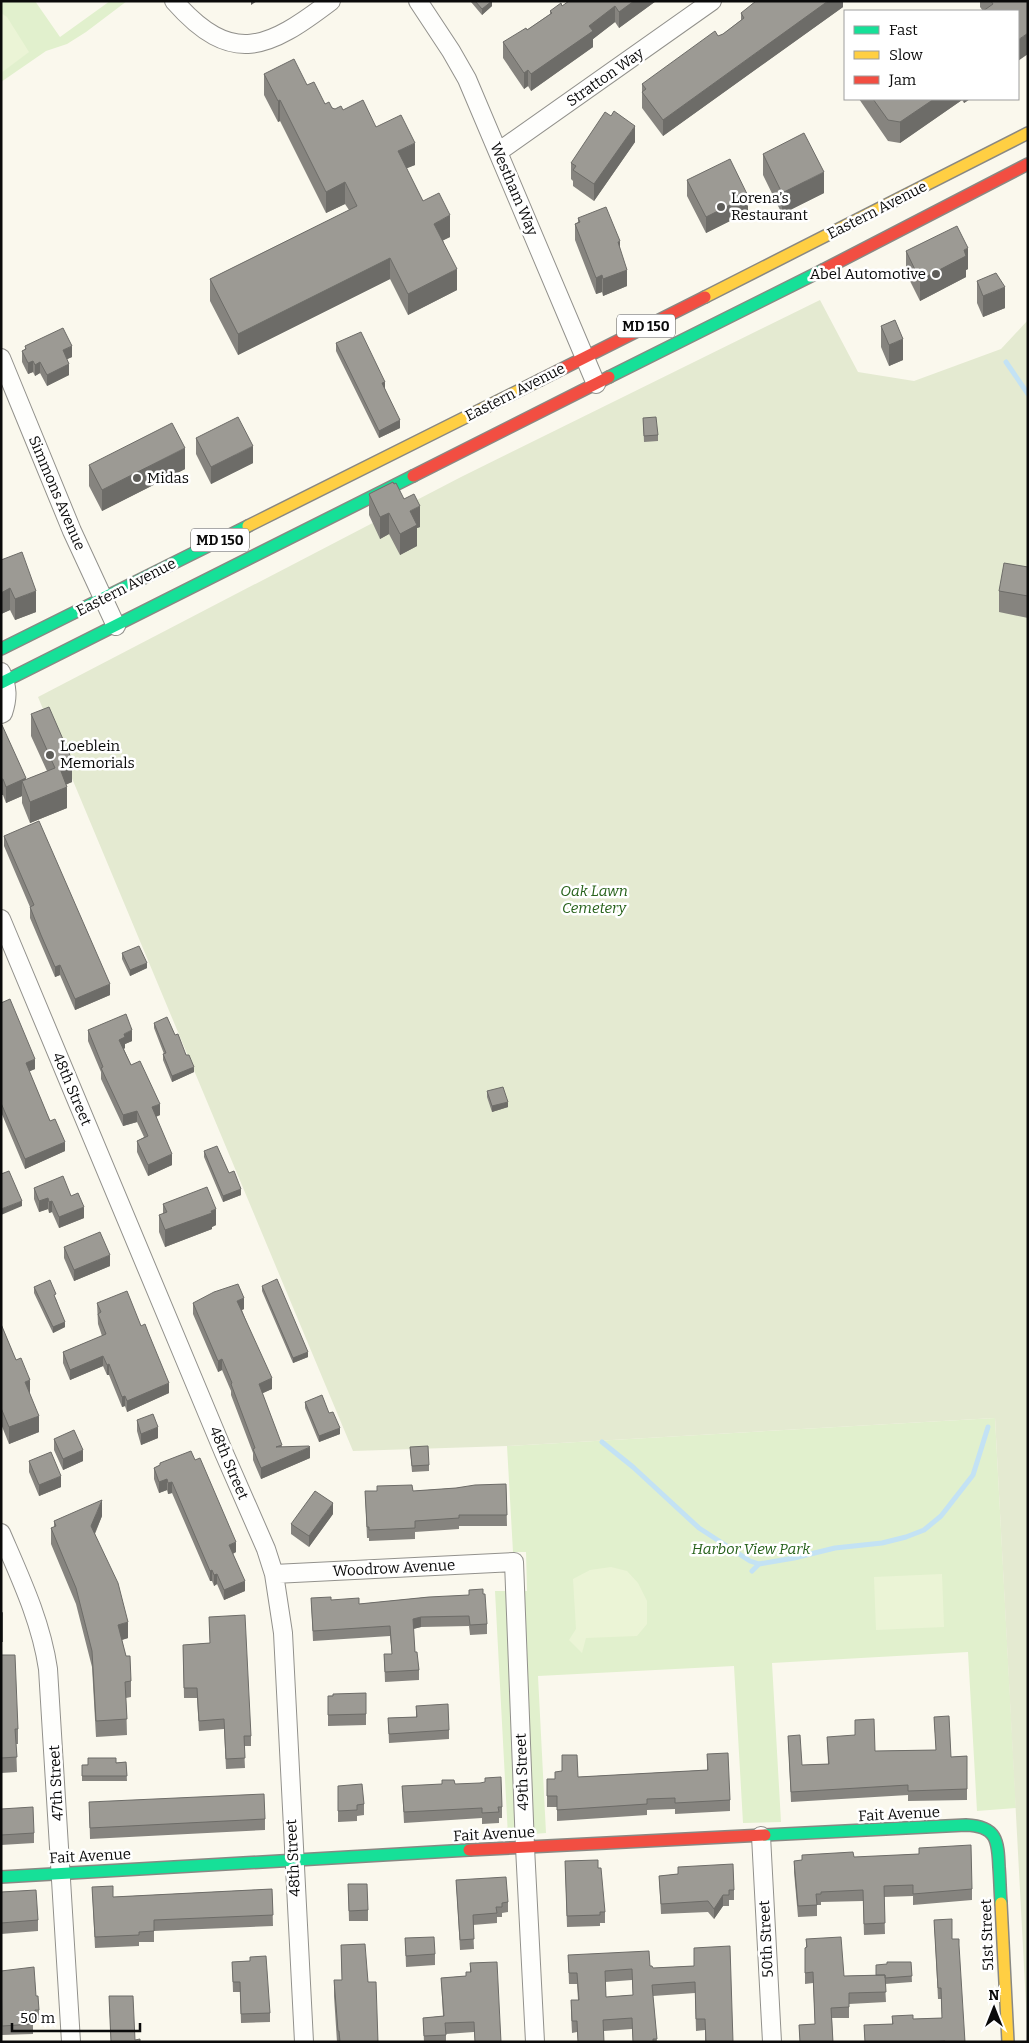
<svg xmlns="http://www.w3.org/2000/svg" width="1029" height="2043" font-family="Bitter,serif">
<style>
.green{fill:#e1f0cd}
.cemetery{fill:#e4ead1}
.pitch{fill:#ebf4d6}
.lines{fill:none;stroke-linecap:round;stroke-linejoin:round}
.stream{stroke:#c3e2f4;stroke-width:5}
.street-casing{stroke:#92918c;stroke-width:20}
.fast-casing{stroke:#898883;stroke-width:14}
.slow-casing{stroke:#898883;stroke-width:14}
.jam-casing{stroke:#898883;stroke-width:14}
.street{stroke:#fefefc;stroke-width:18}
.fast{stroke:#16e098;stroke-width:11}
.slow{stroke:#ffcf43;stroke-width:11}
.jam{stroke:#f24e42;stroke-width:11}
.wall{fill:#86847f;fill-rule:evenodd}
.shaded-wall{fill:#6d6c68}
.building{fill:#9c9a94;stroke:#6d6c68;fill-rule:evenodd}
.poi-dot{fill:#5e5d59;stroke:#fff;stroke-width:2}
.labels{text-anchor:middle;stroke-width:5;stroke-linejoin:round;paint-order:stroke}
.shield{fill:#fff;stroke:#545454;stroke-width:1}
.shield-label{font-size:14px;font-weight:bold;fill:#0a0a0a}
.street-label{font-size:15px;fill:#0a0a0a;stroke:#fff}
.poi-label{font-size:15px;fill:#0a0a0a;stroke:#fff;text-anchor:start}
.park-label{font-size:15px;font-style:italic;fill:#27621b;stroke:#fff}
</style>
<rect width="100%" height="100%" fill="#faf8ed"/>
<!-- green -->
<path class="green" d="M1 1H35L60 37 110 1H127L86 32 67 44 46 51 1 82Z
M995 1418 1016 1808 977 1811 968 1652 772 1663 781 1822 743 1823 734 1666 538 1676 546 1833 508 1836 495 1591H527L526 1552H513L507 1446Z"/>
<!-- cemetery -->
<path class="cemetery" d="M820 300 858 372 914 381 1001 349 1028 320V2042L995 1418 507 1446 353 1451 38 697 461 477Z"/>
<!-- pitch -->
<path class="pitch" d="M1 13 7 17 29 52 1 73Z
M611 1567 627 1571 638 1583 647 1601V1624L637 1636 586 1638 582 1653 569 1640 576 1629 573 1579 590 1570Z
M942 1574 944 1627 876 1630 874 1577Z"/>
<g class="lines">
<!-- stream -->
<path class="stream" d="M1006 362 1028 394
M602 1442 633 1467 699 1528 750 1561 759 1564 794 1558 835 1548 882 1543 906 1537 924 1530 941 1516 973 1475 988 1427
M752 1571 759 1564"/>
<defs>
<path id="street" d="M174 1C232 67 268 49 331 1
M418 1 451 51 467 79 596 384
M498 152 712 1
M1 358 72 531 116 626
M1 714 3 713C8 698 8 687 1 672
M1 919 224 1453 266 1549 274 1574 283 1633 304 2042
M1 1533C20 1577 41 1621 48 1669L71 2042
M274 1574 514 1562 525 1847 535 2042
M761 1836 772 2042"/>
<path id="fast" d="M609 377 823 270
M1 649 248 526
M1 683 413 476
M765 1835 966 1825C997 1826 998 1841 999 1867 1000 1879 1000 1891 1001 1903
M1 1877 469 1850"/>
<path id="slow" d="M705 297 1028 133
M248 526 540 380
M1001 1903 1008 2042"/>
<path id="jam" d="M823 270 1028 164
M540 380 705 297
M413 476 609 377
M469 1850 765 1835"/>
</defs>
<!-- street casing -->
<use href="#street" class="street-casing"/>
<!-- fast casing -->
<use href="#fast" class="fast-casing"/>
<!-- slow casing -->
<use href="#slow" class="slow-casing"/>
<!-- jam casing -->
<use href="#jam" class="jam-casing"/>
<!-- street -->
<use href="#street" class="street"/>
<!-- fast -->
<use href="#fast" class="fast"/>
<!-- slow -->
<use href="#slow" class="slow"/>
<!-- jam -->
<use href="#jam" class="jam"/>
</g>
<!-- wall -->
<path class="wall" d="M471 1H492V6L482 15 471 2Z
M656 1 619 28 615 22 593 39V47L531 91 528 86 524 89 503 58V42L527 30 550 14V11L562 6Z
M843 1V7L663 136 642 108V84L723 34 741 20V13Z
M980 1H1028L983 11 980 7Z
M264 74 307 85 325 104 335 109 343 110 376 127 415 165 406 168 423 201 450 237 443 240 457 290 408 315 390 279 238 355 210 301V279L349 210 345 204 326 213 280 121 278 122 264 95Z
M859 99H970L964 103 962 100 900 143 888 141Z
M611 116 635 142 594 201 573 186V181L571 179V163Z
M763 154 824 193 782 214 763 175Z
M687 180 748 212 706 233 687 196Z
M578 218 620 251 627 286 603 296 602 292 596 294 575 240V224L578 222Z
M906 251 968 269 966 270V277L920 301 906 273Z
M977 281 1005 308 983 317 977 303Z
M881 326 903 360 889 366 881 347Z
M336 343 385 389 400 428 379 438 336 351Z
M25 346 72 357 67 359 69 375 47 386 40 373 35 376 33 372 28 374 22 362V351L25 349Z
M643 418 658 435V441L644 442Z
M196 438 253 463 211 484 196 454Z
M89 465 185 469 102 511 89 486Z
M369 494 420 527 417 528V546L400 555 389 534 380 539 369 515Z
M1 560 36 612 15 620 10 610 1 614Z
M1028 567V618L999 612V591Z
M31 714 72 782 66 784 67 808 30 823 22 803V796L6 803 3 795H1V725L26 780 47 771 31 736Z
M4 836 110 995 75 1010 60 975 55 977 30 918V907L4 846Z
M122 953 147 968 130 976 122 959Z
M1 1003 35 1069 29 1071 50 1121 65 1151 25 1169 1 1112Z
M154 1023 175 1035 186 1055 194 1072 172 1082 163 1060V1054H164L154 1028Z
M88 1030 132 1041 125 1044V1048L124 1049 131 1065 160 1115 156 1117 172 1165 148 1176 137 1152V1141L144 1137 137 1122 123 1126 101 1079V1072L88 1041Z
M487 1091 508 1107 492 1112 487 1097Z
M204 1151 229 1173 241 1195 223 1202 204 1157Z
M34 1188 71 1196 84 1218 59 1228 52 1212 49 1213 48 1209 39 1212 34 1199Z
M163 1204 216 1225 212 1227V1229L165 1247 159 1232V1215L163 1214Z
M64 1247 110 1266 74 1281 64 1258Z
M262 1286 308 1357 293 1363 262 1291Z
M34 1287 56 1299 65 1327 53 1333 34 1293Z
M97 1303 169 1393 127 1412 125 1406 122 1407 109 1375H107L103 1366 70 1380 63 1363V1352L102 1336 98 1324Z
M193 1303 244 1309 242 1310 272 1389 262 1393 282 1447 310 1458 261 1479 253 1460V1453L231 1395V1391L222 1370 218 1372 193 1314Z
M1 1324 30 1395 39 1432 9 1444 1 1424Z
M305 1402 329 1413 340 1434 319 1442 305 1408Z
M137 1420 158 1438 141 1445 137 1431Z
M54 1439 83 1461 63 1470 54 1450Z
M410 1447 429 1465V1471L412 1472Z
M29 1461 61 1487 39 1496 29 1472Z
M160 1463 236 1552 233 1554 245 1591 224 1600 217 1584 214 1586 212 1581H210L172 1493 168 1494 167 1490 159 1493 154 1479V1468L160 1465Z
M506 1484 507 1526H459V1529L415 1532V1539L369 1541V1538H367L365 1491H413L456 1488Z
M333 1514 309 1547 291 1534V1524Z
M102 1516 95 1534 128 1638 122 1640 131 1681V1697L126 1698 127 1735 96 1737 92 1667 76 1604 51 1544V1528L54 1527V1521Z
M429 1597 487 1624V1634L470 1635 469 1626 421 1627 413 1629 415 1652 419 1670V1680L385 1682 384 1654H392L390 1636 313 1641 311 1598 359 1604Z
M209 1617 251 1736V1746H244L245 1768 226 1769 224 1729 199 1731 197 1698H184L183 1645 210 1643Z
M1 1655 18 1729V1744H16L17 1772 1 1773Z
M366 1693V1725L328 1726V1696Z
M416 1706 449 1730V1739L389 1743 388 1718 416 1717Z
M934 1717 951 1757 967 1756V1800L908 1801V1795L791 1802 788 1736 802 1765 828 1764 827 1737 875 1751 936 1750Z
M707 1754 730 1800V1811L675 1814V1809L647 1810V1815L557 1821V1807H547V1779H555L562 1771V1755L578 1777 707 1770Z
M126 1762 127 1781H82V1765Z
M455 1784 502 1807V1818H499V1823L482 1824V1818L404 1823 402 1786Z
M338 1786 364 1804V1815L357 1816V1821L338 1822Z
M89 1802 265 1819V1830L90 1839Z
M1 1809 34 1833V1843L1 1845Z
M919 1854 972 1889V1900L913 1905V1896L884 1897 885 1934 864 1935 863 1901 821 1902V1905H817V1916L798 1917 794 1872V1861Z
M565 1861 605 1912V1923H600V1926L567 1927Z
M678 1867 734 1890V1900H729V1906H723L714 1919 708 1912 661 1914 659 1876 678 1874Z
M456 1880 508 1902V1912L502 1913V1917H497V1923L473 1925 474 1949 460 1950Z
M348 1884 368 1910V1921H349Z
M92 1887 113 1897 272 1889 273 1926 154 1931V1942H139V1946L95 1948Z
M1 1892 38 1920V1931L1 1934Z
M934 1920 952 1939 965 2042H865L864 2025 892 2024V2016L913 2019 942 2018 941 1999H938Z
M405 1938 435 1954V1965L406 1967Z
M806 1939 844 1976 876 1975 887 1964 911 1962 912 1982 885 1984 886 2002 849 2004V2018H832L833 2042H800L799 2025 815 2024 813 1983 805 1984V1948L806 1947Z
M341 1945 368 1982 378 2042H337L334 1996V1980H342Z
M694 1948 733 2042H705V2030L696 2031 695 1993 653 1996 657 2042H633L632 2029 604 2031V2042H578L577 2032 572 2033 571 2012V2000H578L577 1984H569L568 1955 650 1966 653 1968 694 1966ZM632 1980 633 1995 606 1997 605 1982Z
M250 1961 270 2013V2022L241 2023 240 1992H233L232 1962Z
M470 1963 501 2042H475L474 2032 446 2034V2042H424L423 2018 443 2016 441 1978 466 1976 470 1972Z
M1 1971 36 1996 39 2010V2020H35V2023H33V2034L2 2035Z
M109 1996 135 2040 140 2042H111Z"/>
<!-- shaded-wall -->
<path class="shaded-wall" d="M251 1H257L251 5Z
M492 1V6L482 15V9Z
M634 1H656L619 28V12Z
M828 1H843V7L663 136V120Z
M615 6V22L593 39V47L531 91V74L589 26Z
M1028 33V54L1018 61V40Z
M528 70V86L524 89V73Z
M934 99H962V100L900 143V122Z
M964 99H970L964 103Z
M280 100V121L278 122V101Z
M635 126V142L594 201V184Z
M415 143V165L398 172V151Z
M824 172V193L782 214V193Z
M345 182V204L326 213V192Z
M748 196V212L706 233V217Z
M450 215V237L434 245V224Z
M620 241V258L618 242Z
M968 248V269L966 270V277L920 301V280L964 250Z
M390 258V279L238 355V334Z
M457 269V290L408 315V294Z
M627 270V286L603 296V279Z
M602 275V292L596 294V278Z
M1005 287V308L983 317V296Z
M903 339V360L889 366V345Z
M72 346V357L63 361V350Z
M33 361V372L28 374V363Z
M40 362V373L35 376V365Z
M69 364V375L47 386V375Z
M385 382V389L382 391V383Z
M400 420V428L379 438V431Z
M253 446V463L211 484V467Z
M185 448V469L102 511V490Z
M420 506V527L417 528V546L400 555V534L410 511Z
M389 513V534L380 539V517Z
M10 588V610L1 614V593Z
M36 591V612L15 620V599Z
M72 760V782L59 788V766Z
M26 778V791L22 781V796L6 803V787Z
M1 779H3V795H1Z
M67 787V808L30 823V802Z
M147 963V968L130 976V970Z
M60 965V975L55 977V967Z
M110 984V995L75 1010V999Z
M132 1030V1041L125 1044V1048L119 1051V1040L124 1034Z
M35 1059V1069L26 1073V1063Z
M194 1067V1072L172 1082V1076Z
M508 1102V1107L492 1112V1106Z
M160 1104V1115L152 1118V1107Z
M137 1111V1122L123 1126V1115Z
M65 1142V1151L25 1169V1159Z
M172 1154V1165L148 1176V1165Z
M241 1189V1195L223 1202V1196Z
M48 1198V1209L39 1212V1201Z
M22 1201V1206L1 1215V1209Z
M52 1201V1212L49 1213V1202Z
M84 1207V1218L59 1228V1217Z
M216 1209V1225L212 1227V1229L165 1247V1230Z
M110 1255V1266L74 1281V1270Z
M244 1298V1309L237 1312V1301Z
M65 1322V1327L53 1333V1327Z
M308 1352V1357L293 1363V1358Z
M103 1356V1366L70 1380V1370Z
M222 1359V1370L218 1372V1361Z
M109 1364V1375H107V1365Z
M272 1378V1389L259 1395V1384Z
M30 1380V1396L25 1382Z
M169 1383V1393L127 1412V1401Z
M125 1396V1406L122 1407V1397Z
M39 1416V1432L9 1444V1427Z
M158 1427V1438L141 1445V1434Z
M340 1428V1434L319 1442V1436Z
M310 1447V1458L261 1479V1468Z
M83 1450V1461L63 1470V1459Z
M61 1476V1487L39 1496V1485Z
M167 1479V1490L159 1493V1482Z
M172 1482V1493L168 1494V1483Z
M102 1500V1516L91 1542V1526Z
M333 1503V1514L309 1547V1536Z
M236 1542V1552L229 1555V1545Z
M212 1570V1581H210V1571Z
M217 1574V1584L214 1586V1575Z
M245 1581V1591L224 1600V1590Z
M3 1612V1642H1V1613Z
M421 1617V1627L413 1629V1619Z
M128 1622V1638L118 1641V1625Z
M723 1895V1906L714 1919V1909Z"/>
<!-- building -->
<path class="building" d="M475 1H492L482 9Z
M569 1H634L619 12 615 6 589 26 593 31 531 74 528 70 524 73 503 42 526 28 527 30 552 13 550 11 561 3 562 6Z
M756 1H828L663 120 642 92 646 89 642 84 715 31 718 36 723 34 744 18 741 13Z
M991 1H1028V33L1018 40V11H983L993 4Z
M294 59 307 85 314 82 325 104 329 102 332 108 335 109 341 106 343 110 363 100 376 127 401 115 415 143 398 151 423 201 439 193 450 215 434 224 457 269 408 294 390 258 238 334 210 279 357 206 345 182 326 192 280 100 278 101 264 74Z
M873 99H934L900 122 888 120Z
M614 111 635 126 594 184 573 170 576 166 571 163 605 112 611 116Z
M804 133 824 172 782 193 763 154Z
M730 159 748 196 706 217 687 180Z
M606 207 620 241 618 242 627 270 603 279 602 275 596 278 575 224 580 222 578 218Z
M957 226 968 248 964 250 966 256 920 280 906 251Z
M996 273 1005 287 983 296 977 281Z
M895 320 903 339 889 345 881 326Z
M63 328 72 346 63 350 69 364 47 375 40 362 35 365 33 361 28 363 22 351 26 349 25 346Z
M361 332 385 382 382 383 400 420 379 431 336 343Z
M238 417 253 446 211 467 196 438Z
M656 417 658 435 644 436 643 418Z
M172 423 185 448 102 490 89 465Z
M393 482 394 484 396 483 404 499 414 494 420 506 410 511 417 525 400 534 389 513 380 517 369 494Z
M22 552 36 591 15 599 10 588 1 593V560Z
M1004 563 1028 567V596L999 591Z
M49 707 72 760 59 766 67 787 30 802 22 781 55 768 31 714Z
M1 725H2L26 778 6 787 3 779H1Z
M39 821 110 984 75 999 60 965 55 967 41 935 30 907 34 905 4 836Z
M139 946 147 963 130 970 122 953Z
M10 999 35 1059 26 1063 50 1121 55 1119 65 1142 25 1159 1 1103V1003Z
M126 1014 132 1030 124 1034 125 1037 119 1040 131 1065 140 1061 160 1104 152 1107 172 1154 148 1165 137 1141 148 1136 137 1111 123 1115 101 1068 103 1067 88 1030Z
M167 1017 175 1035 178 1034 186 1055H189L194 1067 172 1076 163 1054 166 1053 154 1023Z
M503 1087 508 1102 492 1106 487 1091Z
M217 1146 229 1173 234 1171 241 1189 223 1196 204 1151Z
M9 1171 22 1201 1 1209V1174Z
M63 1176 71 1196 78 1193 84 1207 59 1217 52 1201 49 1202 48 1198 39 1201 34 1188Z
M207 1187 216 1209 211 1211 212 1213 165 1230 159 1215 167 1212 163 1204Z
M100 1232 110 1255 74 1270 64 1247Z
M277 1279 308 1352 293 1358 262 1286Z
M50 1280 56 1294 54 1295 65 1322 53 1327 34 1287Z
M238 1284 244 1298 237 1301 272 1378 259 1384 282 1445 276 1447 309 1446 310 1447 261 1468 253 1449 255 1448 231 1384 232 1383 222 1359 218 1361 193 1303 214 1292Z
M127 1291 141 1326 145 1324 148 1332 169 1383 127 1401 125 1396 122 1397 109 1364 107 1365 103 1356 70 1370 63 1352 106 1334 98 1314 101 1312 97 1303Z
M1 1324 16 1360 21 1358 30 1380 25 1382 39 1416 9 1427 1 1408Z
M322 1395 329 1413 333 1412 340 1428 319 1436 305 1402Z
M153 1414 158 1427 141 1434 137 1420Z
M74 1430 83 1450 63 1459 54 1439Z
M428 1446 429 1465 412 1466 410 1447Z
M191 1451 195 1460 200 1458 236 1542 229 1545 245 1581 224 1590 217 1574 214 1575 212 1570 210 1571 172 1482 168 1483 167 1479 159 1482 154 1468 160 1465V1463Z
M51 1452 61 1476 39 1485 29 1461Z
M506 1484 507 1515H459V1518L415 1521V1528L369 1530V1527H367L365 1491H377V1486L412 1485 413 1491 456 1488 475 1485Z
M315 1491 333 1503 309 1536 291 1524Z
M102 1500 91 1526 118 1583 128 1622 118 1625 126 1656H130L131 1681 125 1682 127 1719 96 1721 92 1651 76 1588 51 1528 56 1526 54 1521Z
M483 1589V1594H485L487 1624 470 1625 469 1616 421 1617 413 1619 415 1652H417L419 1670 385 1672 384 1654H392L390 1626 313 1631 311 1598 331 1597V1600L359 1598V1604L429 1597 469 1595V1590Z
M245 1615 251 1736H244L245 1758 226 1759 224 1719 199 1721 197 1688H184L183 1645 210 1643 209 1617Z
M1 1655H15L18 1729H15L17 1757 1 1758Z
M366 1693V1714L328 1715V1696H333V1694Z
M448 1704 449 1730 389 1734 388 1718 417 1717 416 1706Z
M949 1716 951 1757 967 1756V1789L908 1791V1785L791 1792 788 1736 800 1735 802 1765 829 1764 827 1737 855 1735V1720L874 1719 875 1751 936 1750 934 1717Z
M728 1753 730 1800 675 1803V1798L647 1799V1804L557 1810V1796H547V1779H555V1772L562 1771V1755H577L578 1777 708 1770 707 1754Z
M88 1758H116V1763L126 1762 127 1776H82V1765H88Z
M501 1777 502 1807H498L499 1812 482 1813V1808L404 1812 402 1786 442 1784V1780H454L455 1784 480 1783 485 1782V1778Z
M362 1784 364 1804 357 1805V1810L338 1811V1786Z
M264 1794 265 1819 90 1828 89 1802Z
M33 1807 34 1833 1 1835V1809Z
M971 1845 972 1889 913 1894V1885L884 1886 885 1923 864 1924 863 1890 821 1892V1894H816L817 1905 798 1906 794 1861 802 1860V1855L853 1852 854 1857 919 1854V1848Z
M598 1860V1868H601L605 1912H600V1915L567 1916 565 1861Z
M733 1864 734 1890H729V1895H723L714 1909 708 1901 661 1904 659 1876 678 1874V1867Z
M506 1877 508 1902 502 1903V1907H496L497 1913 473 1915 474 1939 460 1940 456 1880Z
M348 1884H367L368 1910 349 1911Z
M113 1886V1897L272 1889 273 1915 154 1920V1931L139 1932V1935L95 1937 92 1887Z
M36 1890 38 1920 1 1923V1892Z
M952 1919V1939H959V1945L965 2042H945V2041L927 2042H865L864 2025 893 2024 892 2016 913 2015V2019L942 2018 941 1988H938L934 1920Z
M434 1937 435 1954 406 1956 405 1938Z
M841 1937 844 1976 885 1975 886 1992 849 1993V2007L831 2008 833 2042H800L799 2025 815 2024 813 1972 805 1973V1948L807 1947 806 1939Z
M365 1944 368 1982H376L378 2042H340L339 2031H338L334 1980H342L341 1945Z
M730 1946 733 2042H706L705 2019H696L695 1982 652 1985 657 2039H653V2042H633L632 2018 603 2020 604 2042H578L577 2021H572L571 2000H579L577 1973H569L568 1955 649 1951 650 1966H652L653 1968 694 1966V1948ZM632 1969 633 1995 606 1997 605 1971Z
M266 1956 270 2013 241 2014 240 1982H233L232 1962 250 1961V1957Z
M497 1962 501 2042H475L474 2022 445 2023 446 2035 424 2036 423 2018 444 2016 441 1978 466 1976V1972H471L470 1963Z
M887 1962H911L912 1976 885 1978V1975H876V1965L887 1964Z
M34 1967 36 1996H38L39 2010H35V2013H32L33 2024 2 2026 1 1971Z
M109 1996H133L135 2040 140 2039V2042H111Z"/>
<!-- markers -->
<g class="poi-dot">
<circle cx="721" cy="207" r="5"/>
<circle cx="936" cy="274" r="5"/>
<circle cx="137" cy="478" r="5"/>
<circle cx="50" cy="755" r="5"/>
</g>
<g class="labels">
<!-- shield labels -->
<g class="shield">
<rect x="617" y="314.5" width="58" height="23" rx="4"/>
<rect x="191" y="528.5" width="58" height="23" rx="4"/>
</g>
<g class="shield-label">
<text x="646" y="331">MD 150</text>
<text x="220" y="545">MD 150</text>
</g>
<!-- street labels -->
<g class="street-label">
<text transform="translate(605 77) rotate(-35)" y="5">Stratton Way</text>
<text transform="translate(514 189) rotate(67)" y="5">Westham Way</text>
<text transform="translate(877 210) rotate(-27)" y="5">Eastern Avenue</text>
<text transform="translate(515 392) rotate(-27)" y="5">Eastern Avenue</text>
<text transform="translate(57 493) rotate(67)" y="5">Simmons Avenue</text>
<text transform="translate(126 587) rotate(-27)" y="5">Eastern Avenue</text>
<text transform="translate(72 1089) rotate(67)" y="5">48th Street</text>
<text transform="translate(229 1463) rotate(67)" y="5">48th Street</text>
<text transform="translate(394 1568) rotate(-3)" y="5">Woodrow Avenue</text>
<text transform="translate(522 1772) rotate(-92)" y="5">49th Street</text>
<text transform="translate(56 1783) rotate(-93)" y="5">47th Street</text>
<text transform="translate(899 1814) rotate(-3)" y="5">Fait Avenue</text>
<text transform="translate(494 1834) rotate(-3)" y="5">Fait Avenue</text>
<text transform="translate(90 1856) rotate(-3)" y="5">Fait Avenue</text>
<text transform="translate(293 1858) rotate(-93)" y="5">48th Street</text>
<text transform="translate(987 1935) rotate(-92)" y="5">51st Street</text>
<text transform="translate(766 1939) rotate(-93)" y="5">50th Street</text>
</g>
<!-- poi labels -->
<g class="poi-label">
<text x="731" y="203">Lorena’s<tspan x="731" dy="17">Restaurant</tspan></text>
<text x="926" y="279" text-anchor="end">Abel Automotive</text>
<text x="147" y="483">Midas</text>
<text x="60" y="751">Loeblein<tspan x="60" dy="17">Memorials</tspan></text>
</g>
<!-- park labels -->
<g class="park-label">
<text x="594" y="896">Oak Lawn<tspan x="594" dy="17">Cemetery</tspan></text>
<text x="751" y="1554">Harbor View Park</text>
</g>
</g>
<!-- border -->
<rect width="1029" height="2043" fill="none" stroke="#0a0a0a" stroke-width="5"/>
<!-- legend -->
<rect x="844" y="10" width="175" height="90" fill="#ffffff" stroke="#9d9d9d"/>
<rect x="854" y="26" width="25" height="8" fill="#16e098" stroke="#9d9d9d"/>
<text x="889" y="35" font-size="15" fill="#0a0a0a">Fast</text>
<rect x="854" y="51" width="25" height="8" fill="#ffcf43" stroke="#9d9d9d"/>
<text x="889" y="60" font-size="15" fill="#0a0a0a">Slow</text>
<rect x="854" y="76" width="25" height="8" fill="#f24e42" stroke="#9d9d9d"/>
<text x="889" y="85" font-size="15" fill="#0a0a0a">Jam</text>
<!-- north arrow -->
<g transform="translate(994 2008)" stroke="#ffffff" stroke-width="4" paint-order="stroke">
<path d="M0-4L9 19L0 12L-9 19Z" fill="#0a0a0a"/>
<text y="-8" font-size="14" font-weight="bold" text-anchor="middle" fill="#0a0a0a">N</text>
</g>
<!-- scale -->
<path d="M12 2023v8h128v-8" fill="none" stroke="#0a0a0a" stroke-width="2.5"/>
<text x="20" y="2023" font-size="15" fill="#0a0a0a" stroke="#ffffff" stroke-width="4" paint-order="stroke">50 m</text>
</svg>
